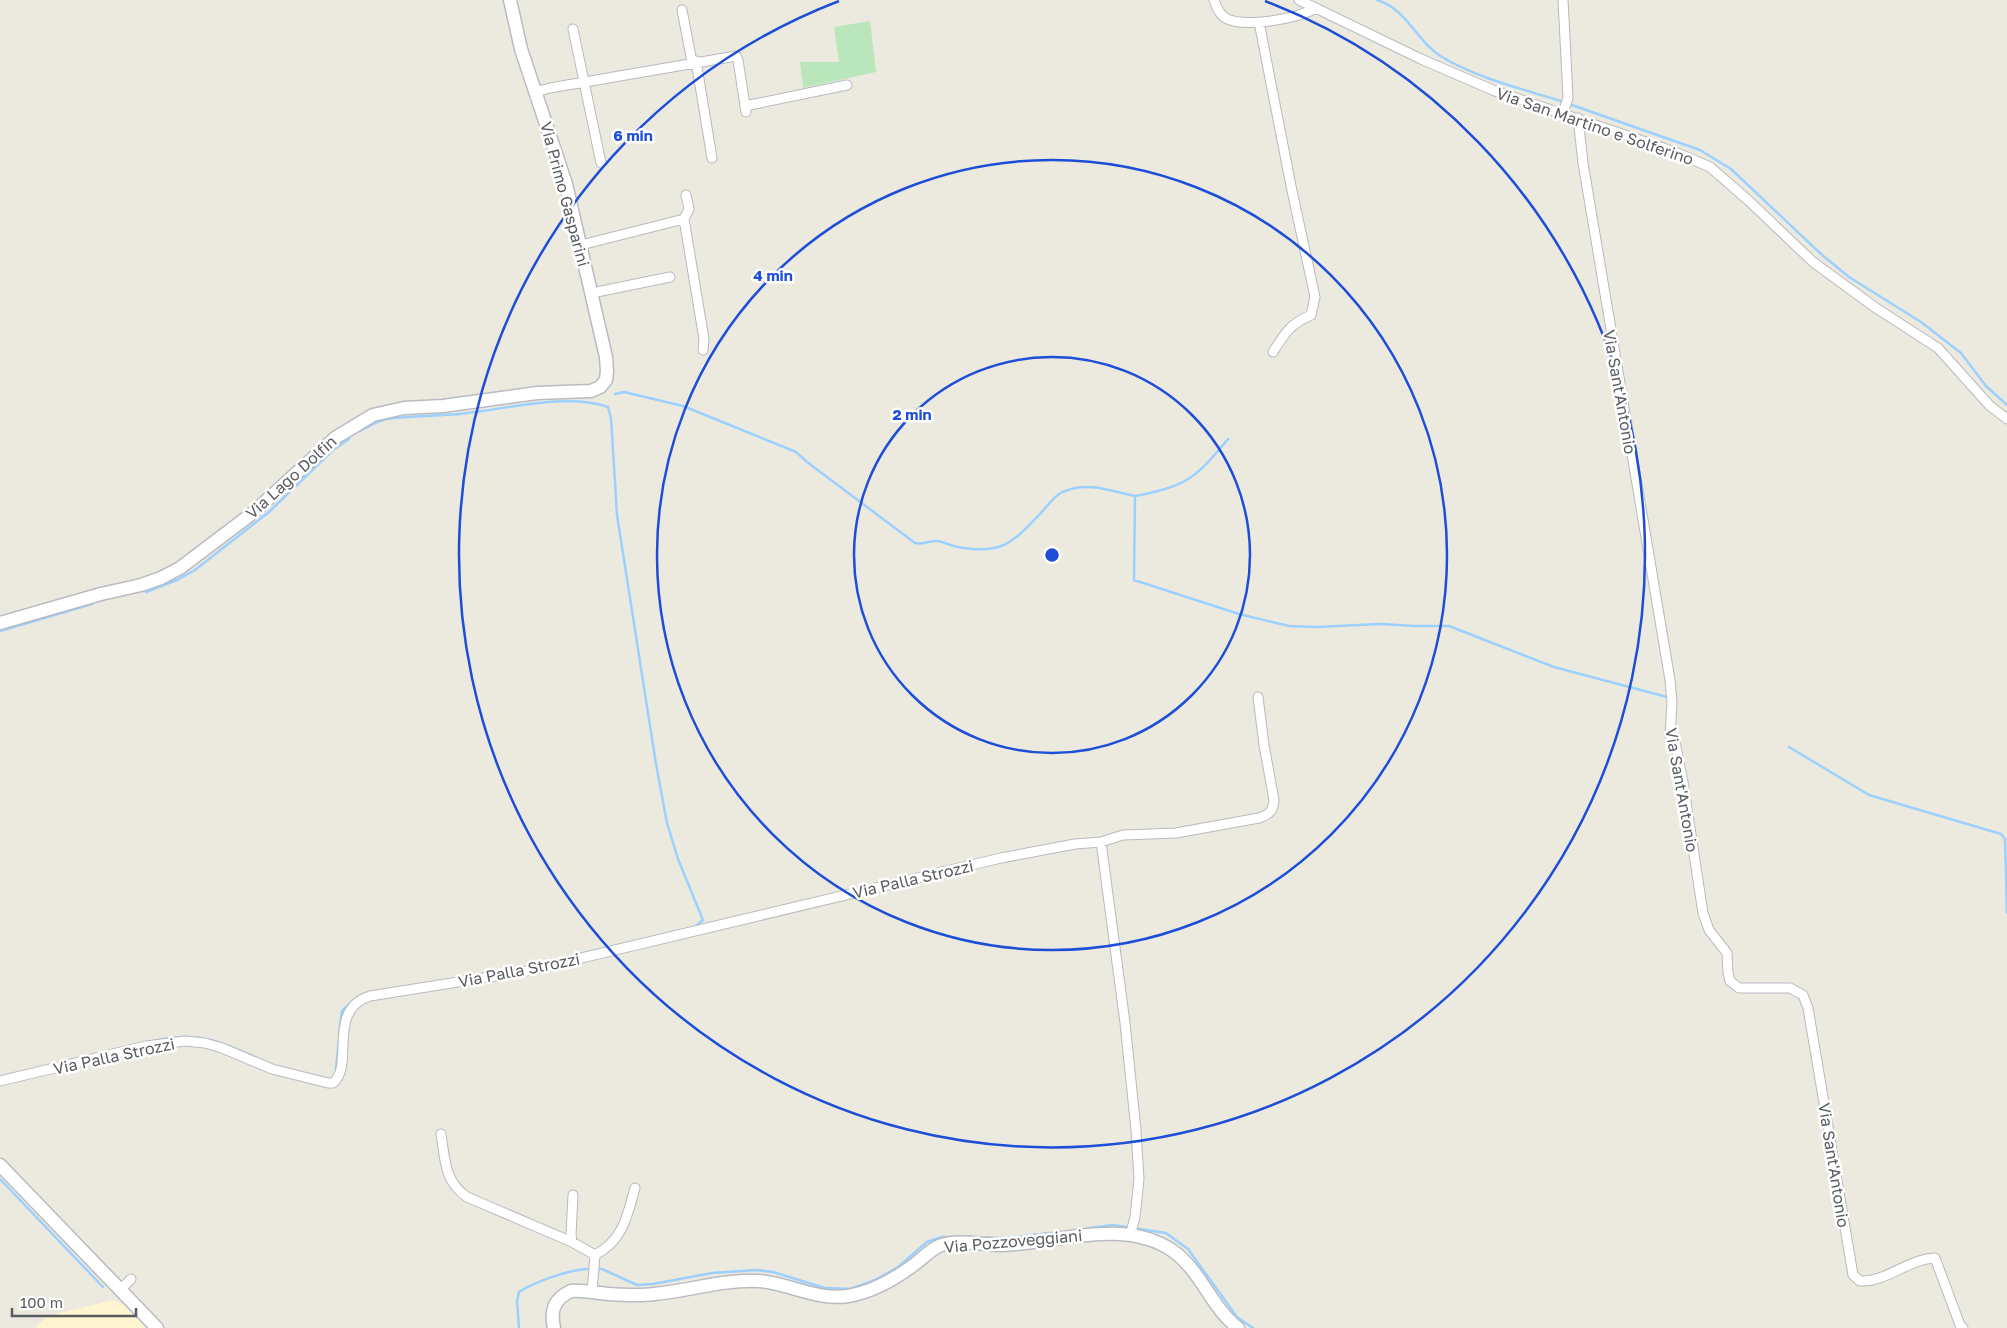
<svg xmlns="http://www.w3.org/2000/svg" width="2007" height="1328" font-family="'Golos Text',sans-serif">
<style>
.commercial{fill:#fff6d1}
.green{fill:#bae6bc}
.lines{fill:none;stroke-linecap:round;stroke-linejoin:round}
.stream{stroke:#9cd0ff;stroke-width:2.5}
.street-casing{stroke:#b7babf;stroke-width:11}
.secondary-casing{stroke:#b8bbc2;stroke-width:15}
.street{stroke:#fff;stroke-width:9}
.secondary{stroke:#fff;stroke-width:12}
.ring{fill:none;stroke:#1d4ed8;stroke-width:2.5}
.labels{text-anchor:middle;stroke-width:5;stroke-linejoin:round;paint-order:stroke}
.street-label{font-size:16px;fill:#585c61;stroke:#fff}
.centre{fill:#1d4ed8;stroke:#fff;stroke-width:2.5}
.ring-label{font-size:15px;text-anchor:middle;font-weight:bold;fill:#1d4ed8;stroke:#fff;stroke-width:5;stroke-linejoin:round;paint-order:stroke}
</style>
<rect width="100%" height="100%" fill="#eceadf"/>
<!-- commercial -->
<path class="commercial" d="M114 1300 125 1306 146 1328H35L48 1316Z"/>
<!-- green -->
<path class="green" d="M870 21 876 72 803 88 800 62H839L834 27Z"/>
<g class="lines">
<!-- stream -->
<path class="stream" d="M1377 0C1407 9 1416 41 1442 57 1479 79 1523 89 1564 102
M1569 104 1700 150 1731 169 1821 254 1849 277 1921 322 1961 353 1986 386 2007 405
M615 394 624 392 683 406 796 452 807 462 915 543C923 545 930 540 938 541 946 543 955 547 964 548 1003 554 1014 541 1039 515 1048 506 1055 493 1068 490 1090 482 1113 492 1135 496L1134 580 1239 614 1289 626 1317 627 1380 624 1415 626H1449L1554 667 1667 697
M360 431 375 423 386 419C411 416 435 416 459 414 503 410 567 392 608 407L611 418 617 515 656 764 667 823 678 859 703 920 696 926
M1135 496C1186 487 1196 478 1228 439
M146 592 177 580 195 570 269 512 333 450 349 439
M0 631 92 604
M1789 747 1869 795 2001 834 2005 839 2007 913
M541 963 674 932
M339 1034 342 1011 354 1000
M154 1041C197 1030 223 1042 261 1060
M336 1069 339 1039
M0 1179 103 1287
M1089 1228 1113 1225 1166 1233 1188 1249 1237 1317 1253 1328
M597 1269H602L637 1285 653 1284 712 1273 757 1270 773 1272 825 1288 850 1289 875 1280 898 1267 927 1242 942 1237 1008 1238 1049 1233
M519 1328 517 1301 519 1292C534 1282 573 1268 591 1269"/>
<defs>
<path id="street" d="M1214 0C1216 6 1218 12 1224 17 1239 29 1300 19 1315 8
M1299 0 1421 59 1495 91 1675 152 1710 167 1749 201 1813 262 1876 308 1938 348 1990 406 2007 419
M1563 0 1568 98 1563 113
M682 10 692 62
M1259 22 1291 186 1315 297 1311 315C1290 324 1285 333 1273 352
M573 29 601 163
M696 61 712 158
M535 92 550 88 736 56 738 60 746 112
M745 106 847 85
M1578 118 1583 163 1670 680 1672 702 1670 736 1675 742 1683 782 1703 913 1709 930 1727 953 1728 972 1730 981 1739 988H1790L1803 995 1808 1008 1853 1275 1860 1281C1887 1282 1908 1259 1935 1258L1960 1325 1963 1328
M684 219 704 339 703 350
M684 219 689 209 686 195
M581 245 684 219
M592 293 670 277
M1101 842 1125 1023 1136 1130 1139 1179 1135 1217 1130 1236
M0 1081 146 1046 185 1041 205 1043 222 1048 272 1069 328 1083H333C355 1065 326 1010 370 996L527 971 1001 858 1075 844 1101 842 1123 835 1176 833 1259 818C1270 814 1273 811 1274 800L1264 745 1258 697
M441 1134C445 1159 444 1181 467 1197L572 1242 595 1255
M572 1242 571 1235 573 1195
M120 1290 131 1279
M592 1292 595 1255C623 1240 627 1217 635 1188"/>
<path id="secondary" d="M0 623 101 594 141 585 161 578 180 568 254 512 335 438 373 415 404 408 443 406 537 393 591 391 600 387 606 380 607 371 606 357 566 184 521 49 510 0
M0 1165 157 1328
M554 1328C550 1310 554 1299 571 1291 584 1290 596 1293 609 1294 624 1295 639 1296 654 1294 689 1291 723 1279 759 1281 788 1283 818 1301 848 1296 873 1292 895 1279 915 1264 923 1258 930 1250 939 1246 958 1239 983 1245 1003 1245 1056 1243 1125 1217 1173 1251 1201 1271 1211 1307 1238 1328"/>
</defs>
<!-- street casing -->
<use href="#street" class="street-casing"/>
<!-- secondary casing -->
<use href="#secondary" class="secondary-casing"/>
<!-- street -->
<use href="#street" class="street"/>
<!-- secondary -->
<use href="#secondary" class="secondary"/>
</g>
<!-- distance rings -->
<g class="ring">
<circle cx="1052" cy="555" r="198"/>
<circle cx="1052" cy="555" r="395"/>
<path d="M1265 1A593 593 0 1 1 839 1"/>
</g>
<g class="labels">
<!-- street labels -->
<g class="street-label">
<text transform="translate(1595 126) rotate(19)" y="6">Via San Martino e Solferino</text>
<text transform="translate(565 194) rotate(75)" y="6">Via Primo Gasparini</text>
<text transform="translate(1620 392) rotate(80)" y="6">Via Sant'Antonio</text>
<text transform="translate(291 477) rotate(-42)" y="6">Via Lago Dolfin</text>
<text transform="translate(1682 790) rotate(80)" y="6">Via Sant'Antonio</text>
<text transform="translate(913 879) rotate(-13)" y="6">Via Palla Strozzi</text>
<text transform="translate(519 970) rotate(-11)" y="6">Via Palla Strozzi</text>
<text transform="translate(114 1056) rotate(-12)" y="6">Via Palla Strozzi</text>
<text transform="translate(1834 1165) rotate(81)" y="6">Via Sant'Antonio</text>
<text transform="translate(1013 1241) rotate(-5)" y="6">Via Pozzoveggiani</text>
</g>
</g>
<circle cx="1052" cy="555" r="8" class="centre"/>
<g class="ring-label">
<text x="633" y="141">6 min</text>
<text x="773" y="281">4 min</text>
<text x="912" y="420">2 min</text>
</g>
<!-- scale -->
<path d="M12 1308v8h124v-8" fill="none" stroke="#585c61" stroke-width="2.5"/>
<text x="20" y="1308" font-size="15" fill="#585c61" stroke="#ffffff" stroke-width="4" paint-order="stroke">100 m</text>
</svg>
